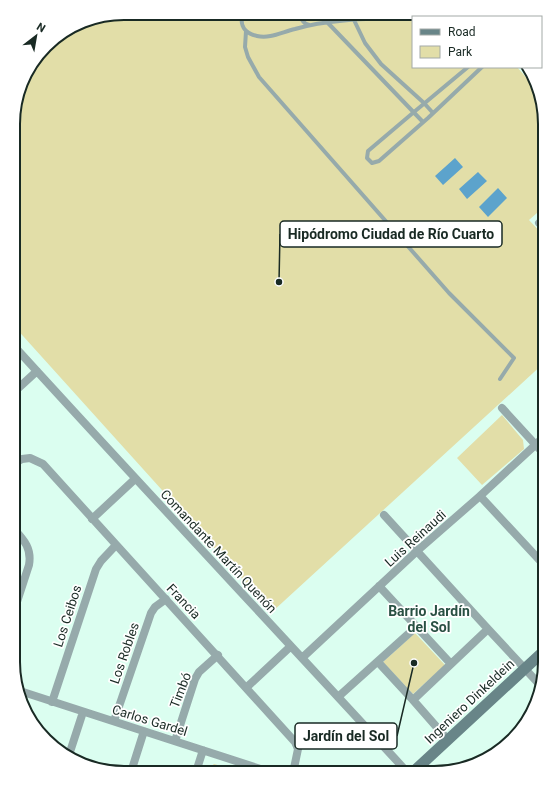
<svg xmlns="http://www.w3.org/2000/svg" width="558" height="786" font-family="Roboto,sans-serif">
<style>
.green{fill:#e2dea8}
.water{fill:#5ca3cc}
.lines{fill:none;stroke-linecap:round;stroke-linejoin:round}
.service{stroke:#96aaab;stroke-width:4}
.minor{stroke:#96aaab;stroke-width:8}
.secondary{stroke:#688588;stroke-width:11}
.labels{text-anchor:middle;stroke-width:3.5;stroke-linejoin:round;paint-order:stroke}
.street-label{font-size:13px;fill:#192a24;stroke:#fff}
.neighbourhood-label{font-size:14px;font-weight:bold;fill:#295043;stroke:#fff}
.rim{fill:none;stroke:#192a24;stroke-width:2}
.leader{fill:none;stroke:#192a24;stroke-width:1.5}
.callout-dot{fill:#192a24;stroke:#fff;stroke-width:1.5}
.callout{fill:#fff;stroke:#192a24;stroke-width:1.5}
.callout-label{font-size:14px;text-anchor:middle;font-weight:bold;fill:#192a24}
</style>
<rect width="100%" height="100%" fill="#dbfef0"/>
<!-- green -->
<path class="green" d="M124 13 449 14 456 17H413V67H517L537 90 545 123V206L529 220 545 237V362L272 612 14 326V109L28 68 51 40 88 19Z
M502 415 523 440 524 449 482 485 457 458Z
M415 633 445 665 413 694 383 662Z
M214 764 243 772H205L206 771Z"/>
<!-- water -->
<path class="water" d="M455 158 463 167 443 185 435 176Z
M478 172 487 181 467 199 459 189Z
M498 188 507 198 488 217 479 207Z"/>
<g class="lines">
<!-- service -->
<path class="service" d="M243 13 242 14C240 26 244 33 257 36 270 39 282 32 295 29 331 18 375 19 413 18
M257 13 266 16 278 13
M302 14C300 19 303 23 309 25
M352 14 354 20 365 43 381 64 424 103 433 113
M426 17 453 16
M327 22 423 122
M246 31 245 47 248 57 259 77 449 293 514 358 500 379
M468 67 414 112 368 151 367 158 372 163 379 161 428 118 482 67"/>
<!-- minor -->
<path class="minor" d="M539 223 545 218
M14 346C144 489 277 630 408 773
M13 393 37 371
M502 408 545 455
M13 464 22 459 30 458 43 464 295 742 298 749 293 773
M480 496 545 566
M384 515 488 629 540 685
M92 519 135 479
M379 586 451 664
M13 614 29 565C32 548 24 540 13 528
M302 658 417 551 480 496 545 436
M378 662 413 700 448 740
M247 687 291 646
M20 691 273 773
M338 697 416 627
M413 700 488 629
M52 702 96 569 101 561 116 545
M114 721 151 613 155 607 166 599
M175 741 195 679 199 672 218 655
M69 755 83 712
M131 772 144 731
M196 772 203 750"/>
<!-- secondary -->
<path class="secondary" d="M412 773 545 650"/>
</g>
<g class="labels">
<!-- street labels -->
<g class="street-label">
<text transform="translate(415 538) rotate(-42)" y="5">Luis Reinaudi</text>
<text transform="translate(219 551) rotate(47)" y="5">Comandante Martín Quenón</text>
<text transform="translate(184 601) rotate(47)" y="5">Francia</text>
<text transform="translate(67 616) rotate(-72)" y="5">Los Ceibos</text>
<text transform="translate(124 653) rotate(-71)" y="5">Los Robles</text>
<text transform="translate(180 690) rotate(-69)" y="5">Timbó</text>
<text transform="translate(469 701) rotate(-43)" y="5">Ingeniero Dinkeldein</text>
<text transform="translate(150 720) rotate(17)" y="5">Carlos Gardel</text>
</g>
<!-- neighbourhood labels -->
<g class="neighbourhood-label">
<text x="429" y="616">Barrio Jardín<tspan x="429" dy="16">del Sol</tspan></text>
</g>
</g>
<!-- crop -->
<path d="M0 0H558V786H0ZM124 20H434A104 104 0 0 1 538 124V662A104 104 0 0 1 434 766H124A104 104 0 0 1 20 662V124A104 104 0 0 1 124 20Z" fill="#fff" fill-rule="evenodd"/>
<path class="rim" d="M124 20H434A104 104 0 0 1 538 124V662A104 104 0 0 1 434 766H124A104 104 0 0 1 20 662V124A104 104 0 0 1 124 20Z"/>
<!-- callouts -->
<path class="leader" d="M279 282L280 234M414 663L397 736"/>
<g class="callout-dot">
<circle cx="279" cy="282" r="4"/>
<circle cx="414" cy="663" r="4"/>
</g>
<g class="callout">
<rect x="280" y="221" width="222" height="26" rx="4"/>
<rect x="295" y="723" width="102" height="26" rx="4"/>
</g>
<g class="callout-label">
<text x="391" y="239">Hipódromo Ciudad de Río Cuarto</text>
<text x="346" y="741">Jardín del Sol</text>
</g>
<!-- legend -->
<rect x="412" y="16" width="130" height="52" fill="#ffffff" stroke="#a3aaa7"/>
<rect x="420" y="29" width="20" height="6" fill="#688588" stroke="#a3aaa7"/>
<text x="448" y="36" font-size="12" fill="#192a24">Road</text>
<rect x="420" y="46" width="20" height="12" fill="#e2dea8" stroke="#a3aaa7"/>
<text x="448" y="56" font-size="12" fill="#192a24">Park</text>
<!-- north arrow -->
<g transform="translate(36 36) rotate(31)" stroke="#ffffff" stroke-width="3" paint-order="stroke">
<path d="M0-3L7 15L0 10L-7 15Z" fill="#192a24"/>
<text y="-6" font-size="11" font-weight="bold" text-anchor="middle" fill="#192a24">N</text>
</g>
</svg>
